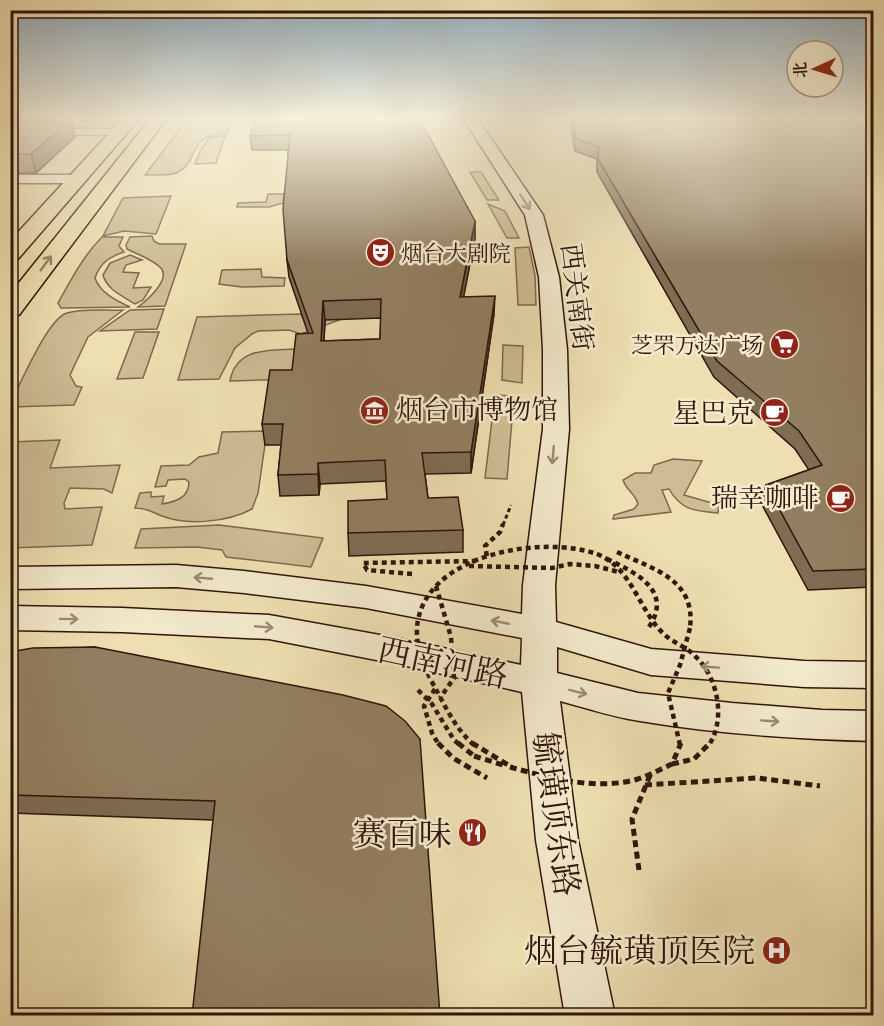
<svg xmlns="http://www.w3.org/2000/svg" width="884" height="1026" font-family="'EB Garamond','Noto Serif SC',serif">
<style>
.green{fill:#cdbc94;stroke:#7e684e;stroke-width:1.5}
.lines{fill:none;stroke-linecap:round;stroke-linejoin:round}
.street-casing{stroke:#5e4733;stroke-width:3}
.secondary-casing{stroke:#2f1409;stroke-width:3}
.primary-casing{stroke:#2f1409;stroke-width:3}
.path-far2{stroke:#2f1409;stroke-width:3;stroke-dasharray:4 3;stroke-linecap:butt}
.path-far1{stroke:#2f1409;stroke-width:4.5;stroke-dasharray:5 4;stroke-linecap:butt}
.path{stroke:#2f1409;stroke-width:5;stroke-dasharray:7 4.5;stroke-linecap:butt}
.street{fill:#f3eacc;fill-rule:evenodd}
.secondary{fill:#f3eacc;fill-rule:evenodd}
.primary{fill:#eddfb1;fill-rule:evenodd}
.path-bridge-far1{stroke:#2f1409;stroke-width:4.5;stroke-dasharray:5 4;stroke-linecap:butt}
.path-bridge{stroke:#2f1409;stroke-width:5;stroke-dasharray:7 4.5;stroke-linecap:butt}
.wall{fill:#7e6c53;stroke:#2f1409;stroke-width:1.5;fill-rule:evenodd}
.shaded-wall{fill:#665843;stroke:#2f1409;stroke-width:1.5}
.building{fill:#927e60;stroke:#2f1409;stroke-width:1.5;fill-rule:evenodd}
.oneway{stroke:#9b8a74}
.oneway2{stroke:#988465}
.labels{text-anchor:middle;stroke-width:5;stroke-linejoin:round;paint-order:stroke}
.far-poi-label{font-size:22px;fill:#2f1409;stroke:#f3eacc;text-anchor:start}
.street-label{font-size:27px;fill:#2f1409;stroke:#f3eacc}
.poi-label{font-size:27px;fill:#2f1409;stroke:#f3eacc;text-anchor:end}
.near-street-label{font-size:33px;fill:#2f1409;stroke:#f3eacc}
.near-poi-label{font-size:33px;fill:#2f1409;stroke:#f3eacc;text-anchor:end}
</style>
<rect width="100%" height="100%" fill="#eddfb1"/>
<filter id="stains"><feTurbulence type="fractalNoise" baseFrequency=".00333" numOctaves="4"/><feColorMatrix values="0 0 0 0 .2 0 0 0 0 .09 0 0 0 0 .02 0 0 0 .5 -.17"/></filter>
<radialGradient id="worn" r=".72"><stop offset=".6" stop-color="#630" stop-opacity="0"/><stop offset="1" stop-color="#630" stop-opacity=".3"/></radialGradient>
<!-- green -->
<path class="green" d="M188 118H232L227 134C186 134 201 160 178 172 170 177 155 174 145 175Z
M225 136 216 163 195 164 200 151 209 138Z
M470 172H481L499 200H487Z
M268 194H284L283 203 269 207H237L238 203 266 202Z
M171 196 156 234 124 231 103 236 123 198Z
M488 204 505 211 519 238H507Z
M152 236 154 241 159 244H186L165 306 138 307C146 301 171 280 161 268 152 259 139 255 127 249L126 245 130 237Z
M102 237H123L119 246 124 252C109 257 100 263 95 278 100 293 117 301 130 307L61 308 58 303C71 280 83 256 102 237Z
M529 247 535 275 536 305H518L515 248Z
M130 255 142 260 126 265 123 272 139 273 133 288 151 287 143 300 135 304C123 296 107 290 103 275L110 263Z
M261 269 262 277 285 278 284 286 242 287 219 284 222 270Z
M164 309 157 329 100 331 130 310Z
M123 310 88 337 70 375 76 386 82 387 74 405 11 407V402C21 383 48 318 67 313 84 308 105 311 123 310Z
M301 314 304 320 342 319 301 334 289 330 258 331 252 334 235 348 219 379 178 380 197 317Z
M135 332H159L143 378 117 379Z
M503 345 523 346 522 383 502 380Z
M298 349 295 379 230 381C236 347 270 350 298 349Z
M495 395 514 396 507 479 485 478Z
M267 431 258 493 252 509C228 522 188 526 162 516 151 512 148 508 135 508L140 493 151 492V497L164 496 162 504C175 502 189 498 189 482L185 479 168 480 166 486 155 487 161 466 189 465 199 457 218 453 222 432Z
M60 440 50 468 120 465 112 493 104 489 70 488 64 503 65 509 102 507 92 545 11 548V442Z
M673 459 702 461 684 495 719 505 718 513C694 511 681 510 669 489L662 490 671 512 613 519 614 515 634 509 638 504C635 493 626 490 623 480L635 473H651L654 465Z
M219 525 323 538 311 567 226 557 222 550 197 547 135 548 141 529Z"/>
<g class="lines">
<defs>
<path id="street" d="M10 128 119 129 124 132 119 135 10 134Z
M10 175H78L84 179 78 183H10Z"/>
<path id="secondary" d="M463 118H477L543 215 559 277 567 350 569 429 555 585 556 622 651 649 804 661 874 662V688L804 687 651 675 557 647V673L638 693 732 703 822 710 874 711V741C796 739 717 734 640 721 613 717 586 708 560 701L578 840 615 1016H565L536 840 522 692 402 665 269 639 122 632 10 630V606L122 608 269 615 402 639 521 665 522 638 366 608 244 593 176 587 10 589V567L176 565 244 571 366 586 522 614 523 585 543 429V350L539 277 525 215Z"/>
<path id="primary" d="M123 118H140L18 259 10 260V241Z
M151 118H167L19 315 10 317V294Z"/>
</defs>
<!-- street casing -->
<use href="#street" class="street-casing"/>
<!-- secondary casing -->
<use href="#secondary" class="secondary-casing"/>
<!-- primary casing -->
<use href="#primary" class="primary-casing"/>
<!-- path-far2 -->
<path class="path-far2" d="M503 525 511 505"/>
<!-- path-far1 -->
<path class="path-far1" d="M617 552C653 569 696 579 690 628
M487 556 485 546 500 532 503 524
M607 559C637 573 673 591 649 627
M412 574 367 570 363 563 476 561
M435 689 424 706 432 733 439 745
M418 690 432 704 454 740 460 745"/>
<!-- path -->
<path class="path" d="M438 743 453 758 487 778
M458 743 474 756
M645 785 757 778 820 786
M639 870 632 819 651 773"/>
<!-- street -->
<use href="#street" class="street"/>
<!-- secondary -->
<use href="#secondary" class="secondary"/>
<!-- primary -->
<use href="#primary" class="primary"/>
<!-- path-bridge-far1 -->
<path class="path-bridge-far1" d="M469 566 552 568 570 564 595 566 619 572
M436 586 451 637 454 678 440 698
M474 745C457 730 448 712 438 693 426 672 413 645 418 620 431 553 543 535 597 554 635 569 640 618 670 639 679 645 689 649 696 657 718 678 726 719 709 745
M680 745 668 693 680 665 690 628"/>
<!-- path-bridge -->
<path class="path-bridge" d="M472 743 513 768
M474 756 503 765
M672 764 694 759 710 743
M510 767C550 778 597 791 638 779 650 775 661 769 672 764L681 743"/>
</g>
<!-- wall -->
<path class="wall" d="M255 118 475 221V238L463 297 494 314 471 473 425 474 428 498 463 530V552L349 556 348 533 387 499 386 481 320 484 319 495 280 496 278 475 281 445H265L262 424 292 370 308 333 289 277 287 260 288 150H252L250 136ZM381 318 380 339 324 341 325 320Z
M570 118H850L873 136V587L808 590 761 503 766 485 809 470 795 449 714 377 597 172V159L575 151Z
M10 119 75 137 36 173H10Z
M95 647 440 1016 213 820 10 813V652Z"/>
<!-- shaded-wall -->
<path class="shaded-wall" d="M71 119 75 137 36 173 31 154Z
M475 221V238L460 316V297Z
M495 296 494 314 471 473V452Z
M323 301 325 320 323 360 321 341Z
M318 463 320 484 319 495 318 474Z"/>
<!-- building -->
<path class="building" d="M255 118H419L475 221 460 297 495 296 471 452 422 453 428 498 458 497 463 530 348 533V501L387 499 385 460 318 463V474L278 475 283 424H262L270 370H292L296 334 313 333 287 260 283 209 290 135 250 136ZM381 299 380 339 321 341 323 301Z
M573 118H850L873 136V569L813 571 766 485 822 465 799 431 717 361 598 159 599 147 576 139Z
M10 119H71L31 154H10Z
M95 647 343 695 386 706 405 721 420 739 440 1016H192L215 801 10 795V652L33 648Z"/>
<!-- one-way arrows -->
<defs><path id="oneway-shaft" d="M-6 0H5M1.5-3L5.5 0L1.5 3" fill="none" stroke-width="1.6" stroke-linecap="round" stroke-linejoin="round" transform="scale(1.5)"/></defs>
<g class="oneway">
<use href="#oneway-shaft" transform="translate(525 202) rotate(57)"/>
<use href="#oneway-shaft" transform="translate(553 455) rotate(95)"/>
<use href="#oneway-shaft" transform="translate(203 578) rotate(-175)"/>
<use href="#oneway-shaft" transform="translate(69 619) rotate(1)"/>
<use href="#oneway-shaft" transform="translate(500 622) rotate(-169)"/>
<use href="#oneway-shaft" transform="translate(264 627) rotate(5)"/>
<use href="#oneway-shaft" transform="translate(710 667) rotate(-176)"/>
<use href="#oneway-shaft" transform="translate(578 692) rotate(14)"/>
<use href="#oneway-shaft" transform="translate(770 721) rotate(4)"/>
</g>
<use class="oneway2" href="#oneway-shaft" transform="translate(46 263) rotate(-53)"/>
<!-- sky -->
<linearGradient id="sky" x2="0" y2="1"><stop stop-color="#90aabb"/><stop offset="0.45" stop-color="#f7f1dc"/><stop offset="1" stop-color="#f7f1dc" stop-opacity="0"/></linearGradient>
<rect width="884" height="262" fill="url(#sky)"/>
<!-- icons -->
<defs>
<symbol id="theatre-disc" viewBox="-11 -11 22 22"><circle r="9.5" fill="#8f2418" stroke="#f3eacc"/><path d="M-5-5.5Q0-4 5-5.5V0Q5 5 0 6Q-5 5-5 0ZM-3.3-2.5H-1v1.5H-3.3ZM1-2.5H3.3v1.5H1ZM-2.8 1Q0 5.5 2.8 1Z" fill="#fff"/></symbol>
<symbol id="supermarket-disc" viewBox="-11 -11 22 22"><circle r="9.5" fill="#8f2418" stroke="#f3eacc"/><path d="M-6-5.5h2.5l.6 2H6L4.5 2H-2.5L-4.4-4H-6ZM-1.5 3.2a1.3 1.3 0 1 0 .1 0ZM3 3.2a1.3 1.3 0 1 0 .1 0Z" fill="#fff"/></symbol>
<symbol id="museum-disc" viewBox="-11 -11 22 22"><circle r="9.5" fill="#8f2418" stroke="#f3eacc"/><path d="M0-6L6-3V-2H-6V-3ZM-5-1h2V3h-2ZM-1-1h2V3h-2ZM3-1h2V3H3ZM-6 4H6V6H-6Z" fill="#fff"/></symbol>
<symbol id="cafe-disc" viewBox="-11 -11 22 22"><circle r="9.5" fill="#8f2418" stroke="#f3eacc"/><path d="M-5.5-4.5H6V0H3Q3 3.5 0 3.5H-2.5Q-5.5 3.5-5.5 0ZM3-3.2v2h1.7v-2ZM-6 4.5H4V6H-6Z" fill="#fff"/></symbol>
<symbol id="restaurant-disc" viewBox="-11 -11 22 22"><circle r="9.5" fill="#8f2418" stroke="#f3eacc"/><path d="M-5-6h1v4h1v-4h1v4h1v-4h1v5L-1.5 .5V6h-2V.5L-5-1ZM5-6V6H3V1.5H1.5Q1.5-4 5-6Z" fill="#fff"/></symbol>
<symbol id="hospital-disc" viewBox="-11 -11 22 22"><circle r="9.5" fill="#8f2418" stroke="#f3eacc"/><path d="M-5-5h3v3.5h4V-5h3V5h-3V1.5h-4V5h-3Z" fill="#fff"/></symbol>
</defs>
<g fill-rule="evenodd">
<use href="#theatre-disc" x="364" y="236" width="33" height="33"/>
<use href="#supermarket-disc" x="768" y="328" width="33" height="33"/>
<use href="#museum-disc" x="358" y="394" width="33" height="33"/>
<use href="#cafe-disc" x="758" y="396" width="33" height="33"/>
<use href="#cafe-disc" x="824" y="482" width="33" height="33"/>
<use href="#restaurant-disc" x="456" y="816" width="33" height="33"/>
<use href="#hospital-disc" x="760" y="934" width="33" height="33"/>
</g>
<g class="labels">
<!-- far-poi labels -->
<g class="far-poi-label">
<text x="401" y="261">烟台大剧院</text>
<text x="763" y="353" text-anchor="end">芝罘万达广场</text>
</g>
<!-- street labels -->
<g class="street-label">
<text transform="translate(577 297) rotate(83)" y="9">西关南街</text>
</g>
<!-- poi labels -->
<g class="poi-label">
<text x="396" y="419" text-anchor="start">烟台市博物馆</text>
<text x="754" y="422">星巴克</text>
<text x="819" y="507">瑞幸咖啡</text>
</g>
<!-- near-street labels -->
<g class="near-street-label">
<text transform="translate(443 662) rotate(12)" y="12">西南河路</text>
<text transform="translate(557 814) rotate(82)" y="12">毓璜顶东路</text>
</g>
<!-- near-poi labels -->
<g class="near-poi-label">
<text x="452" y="845">赛百味</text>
<text x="755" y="962">烟台毓璜顶医院</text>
</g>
</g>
<!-- margin -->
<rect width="884" height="1026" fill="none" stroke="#eddfb1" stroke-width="36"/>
<rect x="12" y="12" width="860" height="1002" fill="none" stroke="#2f1409" stroke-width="3"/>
<rect x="18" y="18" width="848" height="990" fill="none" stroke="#2f1409" stroke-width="1.5"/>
<!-- north arrow -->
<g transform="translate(815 69) rotate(266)"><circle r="28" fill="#f3eacc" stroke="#a5947e" stroke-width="1.5"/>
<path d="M0-4.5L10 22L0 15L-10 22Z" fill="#8f2418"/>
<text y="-9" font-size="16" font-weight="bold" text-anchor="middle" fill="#2f1409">北</text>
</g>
<rect width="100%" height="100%" filter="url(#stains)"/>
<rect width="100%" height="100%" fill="url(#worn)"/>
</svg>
